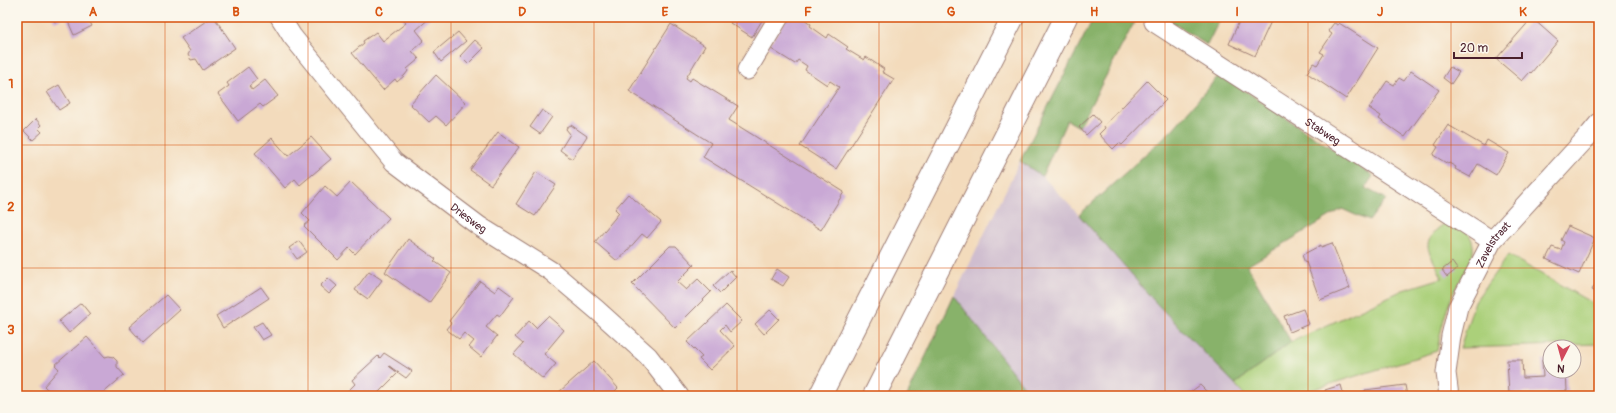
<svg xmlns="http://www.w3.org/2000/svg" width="1616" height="413" font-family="Pangolin,sans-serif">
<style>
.industrial{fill:#cfbdcf}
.green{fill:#abd07a;stroke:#7a7852}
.forest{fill:#88b26a;stroke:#69684a}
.building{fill:#c9a8d5}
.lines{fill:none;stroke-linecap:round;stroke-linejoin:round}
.street-casing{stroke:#9e7d74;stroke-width:21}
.highway-casing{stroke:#9e7d74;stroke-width:24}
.street{stroke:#fff;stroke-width:19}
.highway{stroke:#fff;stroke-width:22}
.grid{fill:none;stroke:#d8530f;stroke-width:1;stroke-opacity:0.55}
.labels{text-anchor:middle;stroke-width:4;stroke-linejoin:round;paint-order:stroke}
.street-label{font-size:11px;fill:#4a1f2b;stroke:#fbf7ec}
.neatline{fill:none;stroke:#d8530f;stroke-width:1.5}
.grid-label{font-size:13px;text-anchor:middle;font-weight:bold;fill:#d8530f}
</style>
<rect width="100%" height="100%" fill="#fbf7ec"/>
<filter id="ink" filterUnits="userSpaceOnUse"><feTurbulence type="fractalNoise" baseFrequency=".025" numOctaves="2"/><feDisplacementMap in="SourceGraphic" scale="8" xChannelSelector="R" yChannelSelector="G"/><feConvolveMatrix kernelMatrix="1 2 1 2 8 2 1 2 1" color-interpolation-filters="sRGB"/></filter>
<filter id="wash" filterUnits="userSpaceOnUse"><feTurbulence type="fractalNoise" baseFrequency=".012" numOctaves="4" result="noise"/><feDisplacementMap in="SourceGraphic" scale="16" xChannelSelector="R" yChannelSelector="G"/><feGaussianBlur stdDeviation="0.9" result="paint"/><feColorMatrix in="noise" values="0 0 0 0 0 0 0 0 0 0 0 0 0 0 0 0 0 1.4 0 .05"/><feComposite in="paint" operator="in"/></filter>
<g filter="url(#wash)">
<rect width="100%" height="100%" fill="#f3dbbc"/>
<!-- industrial -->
<path class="industrial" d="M1020 161 1042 176 1079 215 1156 303 1235 384 1245 396H1031L954 296Z"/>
<!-- green -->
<path class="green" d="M1446 223C1463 224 1475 235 1473 253 1473 261 1458 282 1454 292 1445 311 1441 330 1437 351L1311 390 1299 396H1245L1235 384 1291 342 1403 290 1442 278C1440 271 1429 254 1428 248 1427 237 1437 228 1446 223Z
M1508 255 1599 307V344L1460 348 1475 301Z"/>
<!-- forest -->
<path class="forest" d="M1094 17H1129L1135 21 1079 127 1067 120 1042 176 1020 161Z
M1164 17H1221L1207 45Z
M1220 74 1373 176 1365 188 1386 199 1369 221 1342 209 1247 266 1291 342 1235 384 1156 303 1079 215 1173 129Z
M954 296 1031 396H907Z"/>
<g id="blocks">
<!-- building -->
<path class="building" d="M52 17H83L84 19 88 18 92 26 74 35 66 17 55 22Z
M212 17H214L235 48 203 70 196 59 191 60 188 55 190 51 181 38Z
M401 17H431L416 30 424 40 412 51 419 59 407 69 408 71 405 75 397 82 395 79 383 90 352 53 364 43 363 41 376 32 383 41 406 23Z
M727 17H764L752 37 730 23 732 20Z
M787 17 796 18 801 17 811 24 810 26 827 38 829 34 848 47 846 49 864 60 866 57 884 69 882 72 894 79 836 169 800 146 839 87 830 81 827 85 805 70 807 66 798 60 795 64 768 47Z
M1241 17H1273L1255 56 1229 44Z
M1532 18 1558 41 1531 73 1530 72 1522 81 1496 59Z
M1334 23 1338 25 1339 23 1378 48 1346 99 1307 73 1313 63 1317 65 1324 54 1320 52 1332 34 1328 31Z
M671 24 705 46 686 78 690 81 692 78 738 106 729 120 844 192 821 230 703 157 711 143 629 91Z
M458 32 466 41 441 62 434 52Z
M475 40 484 48 468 64 460 56Z
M248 67 257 79 249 86 252 90 265 80 278 96 263 107 260 104 238 121 218 94 229 86 227 83Z
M1450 67 1459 72 1451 84 1443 78Z
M1411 71 1439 90 1405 137 1379 119 1381 116 1369 108 1387 81 1394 85 1399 78 1404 81Z
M436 75 466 103 446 125 436 116 429 122 410 104Z
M1147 81 1166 100 1122 145 1119 143 1113 149 1099 134 1105 128 1104 126Z
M59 85 70 103 59 110 47 92Z
M542 110 552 117 540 134 530 127Z
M1093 114 1100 122 1086 135 1079 127Z
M36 119 41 125 38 128 42 132 33 140 24 131Z
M571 125 587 136 572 159 560 150 570 134 566 129 567 127Z
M1448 125 1484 146 1487 140 1509 153 1496 175 1478 164 1470 177 1455 169 1456 167 1449 163 1448 164 1433 155 1438 147 1435 145Z
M498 132 519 147 491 185 470 170Z
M311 137 331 159 300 185 295 179 285 188 255 153 272 138 288 156Z
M536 172 556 185 535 216 516 204Z
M351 182 389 218 355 254 349 248 338 260 304 226 310 221 302 213 325 186 337 197Z
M628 194 661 222 647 238 642 234 619 260H616L595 242 619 213 615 209Z
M1568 226 1595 238 1579 274 1546 259 1552 247 1561 250 1564 242 1561 240Z
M408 239 436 259 434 261 451 273 429 303 385 272Z
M299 241 307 252 297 259 289 248Z
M1332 243 1350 288 1320 300 1306 262 1305 263 1302 255 1321 245V247Z
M670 246H676L694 265 677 282 686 290 698 279 711 292 675 328 632 284Z
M1452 262 1457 269 1447 277 1442 270Z
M777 269 789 277 783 286 771 279Z
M730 270 736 277 720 293 713 286Z
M369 271 382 280 368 299 355 290Z
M328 278 337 286 329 294 320 286Z
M480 281 495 292 499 286 514 297 500 316 497 314 486 327 497 336 481 357 469 347 474 341 464 333 459 339 446 329 451 323 449 321Z
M1597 281 1599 282V293L1592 290Z
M261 287 269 298 223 328 216 316Z
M166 295 180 310 143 343 129 327Z
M81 303 90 314 69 333 59 321Z
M726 305 742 321 730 332 725 325 720 330 735 346 710 370 699 359 702 357 687 342Z
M1303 309 1309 324 1290 332 1284 316Z
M770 310 779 319 764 334 755 324Z
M548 316 564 330 544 354 556 364 543 379 514 354 523 344 515 337 529 321 536 328Z
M262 322 271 335 262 340 253 327Z
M87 337 105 357 109 356 113 357 117 361V367L124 375 100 396H54L44 386 59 369 55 365Z
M384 353 412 371 406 378 389 366 398 373 375 396H343L355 384 352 380 378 356 380 358Z
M1550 359V371H1566L1567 391 1509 394 1507 360H1522L1523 378 1543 377 1542 360Z
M594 361 618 388 610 396H563L559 392Z
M1200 385 1211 396H1185Z
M1341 385 1344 396H1326L1325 390Z
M1405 385 1407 396H1366L1365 390Z"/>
</g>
</g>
<g filter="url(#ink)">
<use href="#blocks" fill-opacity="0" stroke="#9e7d74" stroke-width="1"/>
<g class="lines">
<defs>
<g id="street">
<path id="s1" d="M280 17 292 36 394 162 479 226 551 271 597 310 648 356 679 396"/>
<path id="s2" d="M1154 22 1492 241"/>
<path d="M747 70 779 17"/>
<path id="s3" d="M1449 396 1446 373 1451 336 1458 307 1492 241 1590 134 1599 123"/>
</g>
<path id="highway" d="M820 396 1013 17
M874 396 1066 17"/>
</defs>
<!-- street casing -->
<use href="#street" class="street-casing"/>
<!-- highway casing -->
<use href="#highway" class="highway-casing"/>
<!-- street -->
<use href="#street" class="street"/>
<!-- highway -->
<use href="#highway" class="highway"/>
</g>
</g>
<!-- grid -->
<path class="grid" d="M165 17V396M308 17V396M451 17V396M594 17V396M737 17V396M879 17V396M1022 17V396M1165 17V396M1308 17V396M1451 17V396M17 145H1599M17 268H1599"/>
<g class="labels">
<!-- street labels -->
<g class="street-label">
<text dy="4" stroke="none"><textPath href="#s2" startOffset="201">Stabweg</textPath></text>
<text dy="4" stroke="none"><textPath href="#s1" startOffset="278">Driesweg</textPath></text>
<text dy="4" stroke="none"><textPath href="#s3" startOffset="162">Zavelstraat</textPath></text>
</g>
</g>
<!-- margin -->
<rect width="1616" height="413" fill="none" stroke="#fbf7ec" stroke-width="44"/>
<!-- north arrow -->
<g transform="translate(1562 359) rotate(186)"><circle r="19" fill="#fbf7ec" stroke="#b4a19f"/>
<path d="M0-3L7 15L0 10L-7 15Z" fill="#d1495b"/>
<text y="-6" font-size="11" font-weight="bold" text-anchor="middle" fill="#4a1f2b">N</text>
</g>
<!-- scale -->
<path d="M1454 52v6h68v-6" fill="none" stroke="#4a1f2b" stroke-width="2"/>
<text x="1460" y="52" font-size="12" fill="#4a1f2b" stroke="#fbf7ec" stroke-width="3" paint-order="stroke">20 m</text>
<rect x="22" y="22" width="1572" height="369" class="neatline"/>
<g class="grid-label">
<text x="93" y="16">A</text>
<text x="236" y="16">B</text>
<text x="379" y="16">C</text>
<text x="522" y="16">D</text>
<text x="665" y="16">E</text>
<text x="808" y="16">F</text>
<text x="951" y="16">G</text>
<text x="1094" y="16">H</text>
<text x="1237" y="16">I</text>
<text x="1380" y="16">J</text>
<text x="1523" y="16">K</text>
<text x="11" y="88">1</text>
<text x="11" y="211">2</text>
<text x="11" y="334">3</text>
</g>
</svg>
